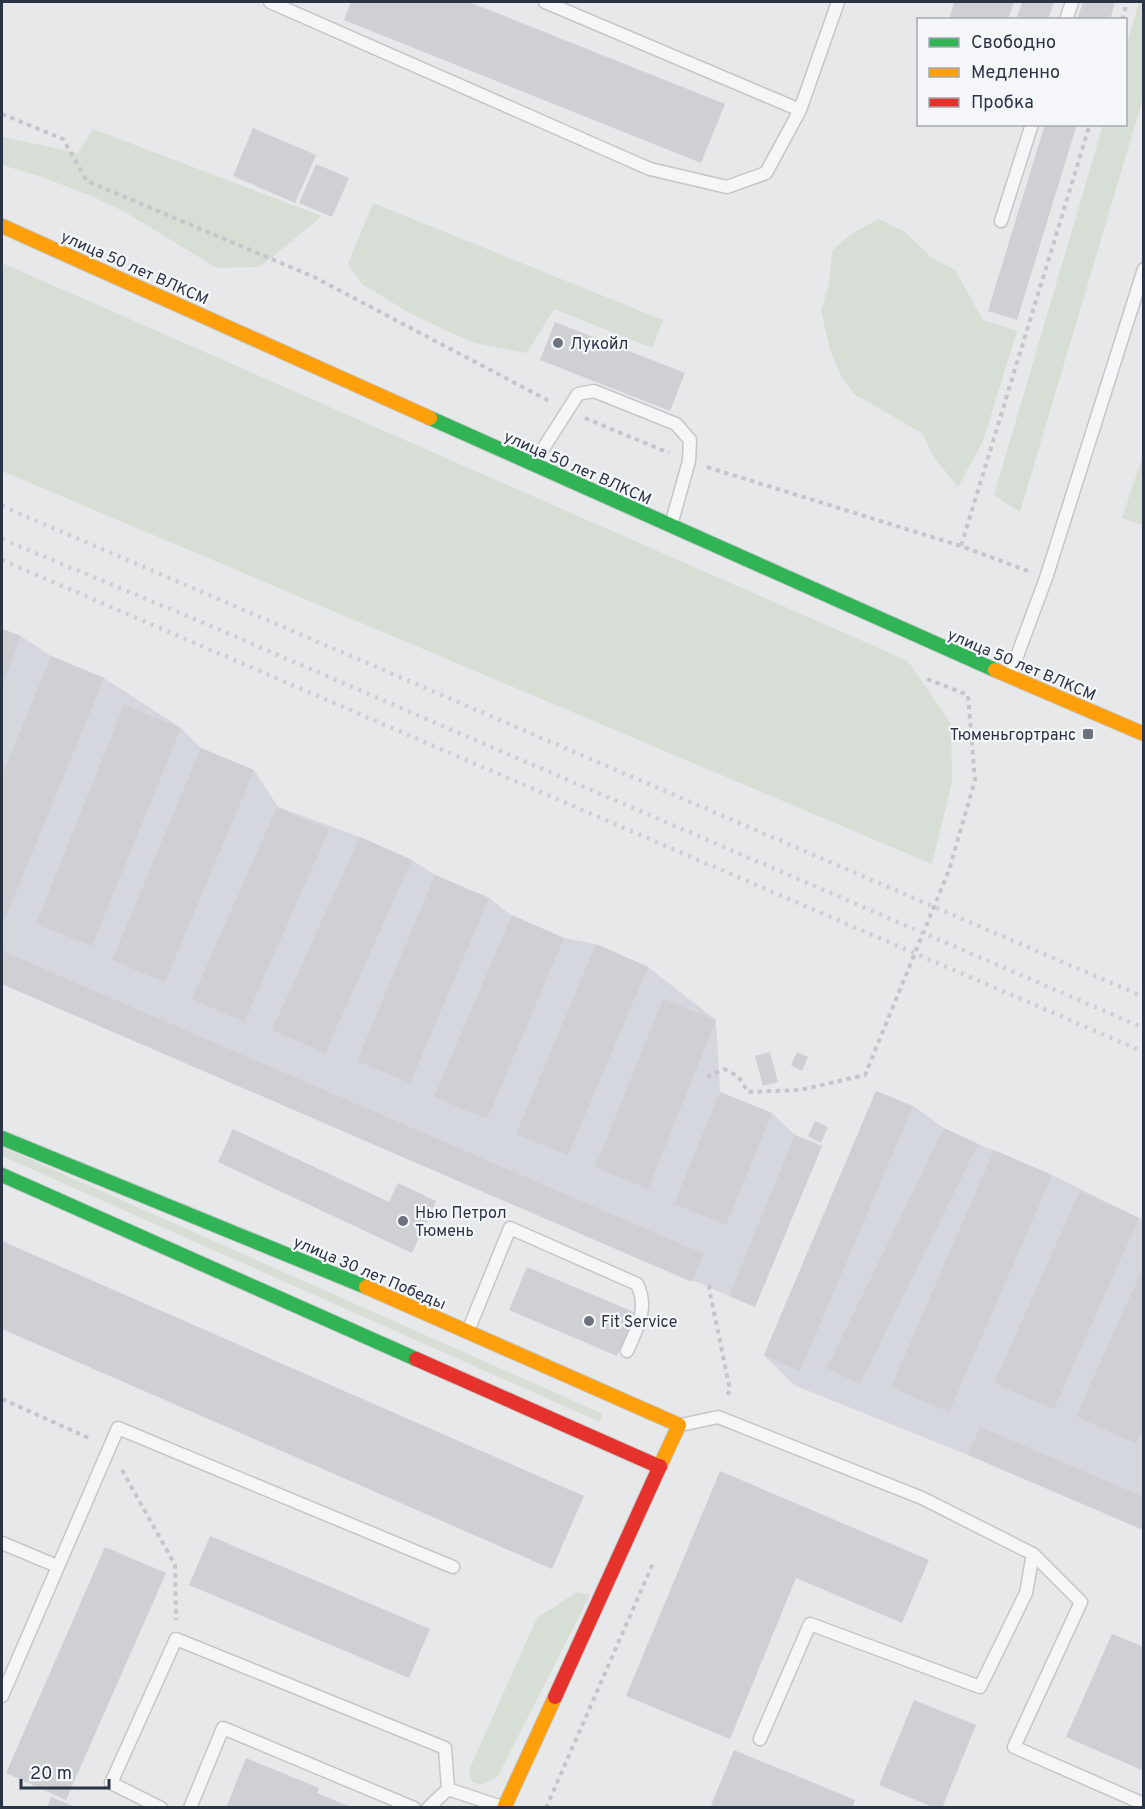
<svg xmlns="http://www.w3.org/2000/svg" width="1145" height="1809" font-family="Overpass,sans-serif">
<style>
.built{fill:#d4d7dd}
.green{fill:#d6ded6}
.building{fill:#ced0d3}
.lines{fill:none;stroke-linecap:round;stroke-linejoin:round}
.lane-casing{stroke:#c4c6c8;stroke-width:15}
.fast-casing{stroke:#c4c6c8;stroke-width:16}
.slow-casing{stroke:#c4c6c8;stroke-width:16}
.jam-casing{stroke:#c4c6c8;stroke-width:16}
.path{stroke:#c5c6ca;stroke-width:4;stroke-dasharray:4.5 4.5;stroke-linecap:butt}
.lane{stroke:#f5f6f7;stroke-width:12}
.fast{stroke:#30b455;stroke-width:14}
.slow{stroke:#ff9f0a;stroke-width:14}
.jam{stroke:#e5322d;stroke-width:14}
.rail{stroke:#cecfd2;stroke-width:4.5;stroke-dasharray:3 6;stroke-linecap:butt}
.poi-dot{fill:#6c737f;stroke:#f4f6f9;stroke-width:2}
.labels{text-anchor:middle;stroke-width:4.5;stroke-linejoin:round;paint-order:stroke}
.street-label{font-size:16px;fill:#2b3445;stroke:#f4f6f9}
.poi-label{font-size:16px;fill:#2b3445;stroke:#f4f6f9;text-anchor:start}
</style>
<rect width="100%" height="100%" fill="#e6e8ea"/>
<!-- built -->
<path class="built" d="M2 629 21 636 51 656 104 678 181 728 201 748 254 770 278 807 360 837 412 860 435 875 489 898 512 916 564 938 596 944 648 967 716 1020 720 1092 772 1113 795 1135 822 1146 755 1307 2 984Z
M876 1091 913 1106 944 1128 978 1144 1052 1175 1143 1220V1530L968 1455 794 1385 764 1355Z"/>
<!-- green -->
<path class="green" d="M1139 2H1144L1143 98 1020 512 994 495 1103 125 1126 124V47Z
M93 129 322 216 260 267 217 268 123 211 89 195 39 176 2 165V137L78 153Z
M373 203 663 320 652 348 554 309 527 353 474 343 413 315 362 284 348 264Z
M879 219 905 232 931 257 955 270 983 320 1017 331 983 441 958 487 933 456 922 433 854 394 840 374 830 350 821 310 829 285 832 251 851 234Z
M2 263 908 661 951 724 952 782 932 864 2 471Z
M1143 455V525L1122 518Z
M2 1147 603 1414 600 1422 2 1156Z
M577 1592 590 1595 498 1776 482 1785 472 1782 469 1770 537 1618Z"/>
<!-- building -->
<path class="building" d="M351 2H469L725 104 701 163 344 20Z
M954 2H1014L1008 20H949Z
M1022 2H1054L1048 20H1016Z
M1083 2H1115L1110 20H1077Z
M1045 124H1077L1017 320 988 311Z
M253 128 316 155 295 203 233 176Z
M316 164 349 178 332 217 299 203Z
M555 322 685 373 670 411 540 360Z
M2 629 21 636 2 686Z
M51 656 104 678 5 919 2 918V776Z
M124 705 181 728 92 946 36 924Z
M201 748 254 770 165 982 112 960Z
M277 807 329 830 244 1022 192 999Z
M360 837 412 860 325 1053 272 1030Z
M435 875 489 898 410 1083 357 1061Z
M512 915 564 938 487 1119 434 1097Z
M596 944 648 967 568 1155 516 1134Z
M2 951 704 1254 692 1282 2 984Z
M663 999 716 1020 648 1189 595 1167Z
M770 1052 778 1082 763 1086 755 1056Z
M797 1052 808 1057 802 1071 791 1065Z
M876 1091 913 1106 800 1371 764 1355Z
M720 1092 772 1113 726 1225 674 1204Z
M815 1121 828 1127 821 1143 808 1136Z
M944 1128 978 1144 860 1384 827 1368Z
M233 1129 389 1202 398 1183 436 1201 412 1253 218 1162Z
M795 1135 822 1146 755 1307 729 1296Z
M994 1150 1052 1175 949 1412 891 1387Z
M1080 1191 1139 1218 1054 1409 994 1383Z
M2 1241 584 1496 552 1569 2 1329Z
M1144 1266V1428L1136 1444 1076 1416Z
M527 1267 636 1313 617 1356 509 1310Z
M980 1427 1144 1497V1530L968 1455Z
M720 1471 929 1560 902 1623 796 1578 730 1739 626 1696Z
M210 1536 430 1629 409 1678 189 1585Z
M105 1547 166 1573 66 1800 6 1773Z
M1112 1634 1144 1647V1771L1066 1737Z
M914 1700 976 1725 942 1808H935L879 1785Z
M734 1750 855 1800 852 1808H717L711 1805Z
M246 1758 319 1788 317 1793 353 1808H226Z
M51 1797 76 1807V1808H47Z"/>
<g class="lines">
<defs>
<path id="lane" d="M270 2 650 169 727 187 766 173 800 110 838 2
M545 2 800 110
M1066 20 1072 2
M1001 221 1032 124
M534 463 578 394 594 391 676 424 690 440 689 461 671 525
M1010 675 1046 578 1144 269
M468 1331 510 1228 637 1284C649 1308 637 1328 627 1351
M681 1425 718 1417 922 1498 1033 1554 1081 1602 1014 1747 1144 1804
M2 1543 57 1566
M2 1696 118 1428 453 1567
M760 1739 810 1624 980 1687 1026 1593 1033 1554
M448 1789 502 1807
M161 1808 111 1783 176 1639 445 1748 448 1789
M190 1808 223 1728 414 1808
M428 1808 448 1789"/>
<path id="fast" d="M430 418 995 670
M2 1138 366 1287
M2 1175 416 1359"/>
<path id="slow" d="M2 226 430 418
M995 670 1144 734
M366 1287 679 1425 660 1466
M504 1808 555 1697"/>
<path id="jam" d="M416 1359 660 1467
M555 1697 660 1466"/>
</defs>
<!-- lane casing -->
<use href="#lane" class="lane-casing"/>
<!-- fast casing -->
<use href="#fast" class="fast-casing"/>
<!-- slow casing -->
<use href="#slow" class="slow-casing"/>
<!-- jam casing -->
<use href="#jam" class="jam-casing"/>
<!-- path -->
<path class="path" d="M1122 20 1127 2
M2 114 63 139 87 181 314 277 551 402
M585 418 669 453
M707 467 961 546
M1028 571 961 546 1090 124
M707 1077 724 1069 738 1076 748 1092 800 1090 865 1075 949 870 975 780 968 695 927 679
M711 1286 709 1288 730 1390 726 1398
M2 1399 91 1439
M122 1470 175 1565 176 1620
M546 1808 654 1561"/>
<!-- lane -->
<use href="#lane" class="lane"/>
<!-- fast -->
<use href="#fast" class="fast"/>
<!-- slow -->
<use href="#slow" class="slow"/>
<!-- jam -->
<use href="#jam" class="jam"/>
<!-- rail -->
<path class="rail" d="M2 506 1144 997
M2 539 199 621 1144 1028
M2 560 1144 1052"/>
</g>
<!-- markers -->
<g class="poi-dot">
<circle cx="558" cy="343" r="6"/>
<rect x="1082" y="728" width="12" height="12" rx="3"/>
<circle cx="403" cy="1221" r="6"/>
<circle cx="589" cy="1321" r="6"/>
</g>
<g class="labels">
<!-- street labels -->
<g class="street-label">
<text transform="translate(135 267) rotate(24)" y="6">улица 50 лет ВЛКСМ</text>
<text transform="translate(578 467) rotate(24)" y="6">улица 50 лет ВЛКСМ</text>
<text transform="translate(1022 664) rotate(23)" y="6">улица 50 лет ВЛКСМ</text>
<text transform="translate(370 1272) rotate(23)" y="6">улица 30 лет Победы</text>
</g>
<!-- poi labels -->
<g class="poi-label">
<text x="570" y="349">Лукойл</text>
<text x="1076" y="740" text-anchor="end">Тюменьгортранс</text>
<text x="415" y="1218">Нью Петрол<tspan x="415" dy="18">Тюмень</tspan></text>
<text x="601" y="1327">Fit Service</text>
</g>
</g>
<!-- border -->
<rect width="1145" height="1809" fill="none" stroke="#2b3445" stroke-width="6"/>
<!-- legend -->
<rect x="917" y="18" width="210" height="108" fill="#f4f6f9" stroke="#a4a8b1" stroke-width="1.5"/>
<rect x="929" y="38" width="30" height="9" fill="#30b455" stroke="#a4a8b1" stroke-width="1.5"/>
<text x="971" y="48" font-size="18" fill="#2b3445">Свободно</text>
<rect x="929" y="68" width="30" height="9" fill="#ff9f0a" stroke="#a4a8b1" stroke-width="1.5"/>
<text x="971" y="78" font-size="18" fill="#2b3445">Медленно</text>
<rect x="929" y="98" width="30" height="9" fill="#e5322d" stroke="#a4a8b1" stroke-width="1.5"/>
<text x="971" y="108" font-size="18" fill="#2b3445">Пробка</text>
<!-- scale -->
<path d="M21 1779v9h88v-9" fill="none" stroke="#2b3445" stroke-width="3"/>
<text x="30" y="1779" font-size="18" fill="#2b3445" stroke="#f4f6f9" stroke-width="4.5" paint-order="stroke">20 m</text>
</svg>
